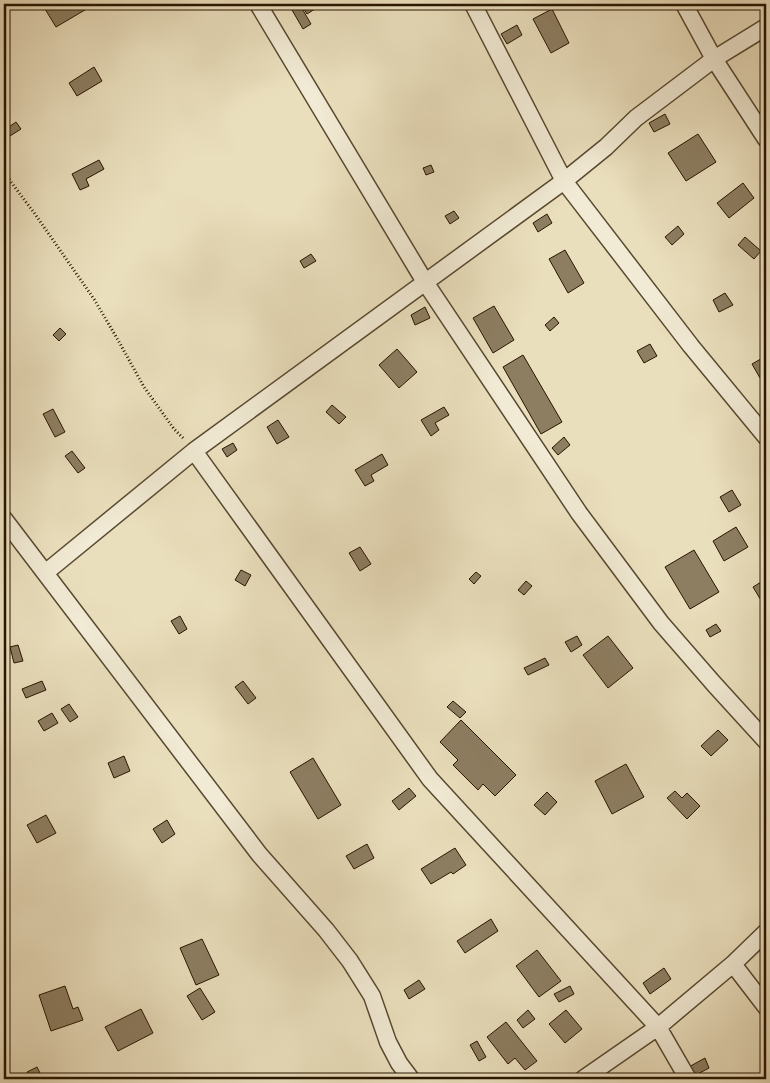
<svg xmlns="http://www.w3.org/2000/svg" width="770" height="1083" font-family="Cardo,serif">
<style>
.building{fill:#8d7e62;stroke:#281500}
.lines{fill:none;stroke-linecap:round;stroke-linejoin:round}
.street-casing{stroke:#58482f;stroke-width:19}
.path{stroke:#281500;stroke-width:3;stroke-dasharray:1 2.5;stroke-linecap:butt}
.street{stroke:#f1ead4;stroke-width:16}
</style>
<rect width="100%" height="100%" fill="#eadfbd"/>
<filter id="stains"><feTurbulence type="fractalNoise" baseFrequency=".004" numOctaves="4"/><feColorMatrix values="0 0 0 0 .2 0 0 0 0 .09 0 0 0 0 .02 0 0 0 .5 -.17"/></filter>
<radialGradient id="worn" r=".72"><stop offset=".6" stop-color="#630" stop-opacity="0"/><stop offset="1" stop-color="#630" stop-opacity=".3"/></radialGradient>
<!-- building -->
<path class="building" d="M54 4H88L90 7 56 27 45 9Z
M301 4H316L318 7 307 14Z
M300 5 311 24 303 29 292 10Z
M552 9 569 43 551 53 533 19Z
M517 25 522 35 507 44 501 34Z
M94 67 102 81 77 96 69 83Z
M665 114 670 124 654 132 649 123Z
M16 122 21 129 10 136 6 129Z
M698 134 716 162 686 181 668 153Z
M99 160 104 169 86 179 89 186 80 190 72 174Z
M431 165 434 172 426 175 423 168Z
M743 183 754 198 729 218 717 203Z
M454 211 459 218 450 224 445 216Z
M547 214 552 223 538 232 533 223Z
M678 226 684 234 672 245 665 237Z
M745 237 761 251 754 259 738 245Z
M565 250 584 283 568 293 549 259Z
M311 254 316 261 304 268 300 261Z
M725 293 733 305 719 312 713 300Z
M494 306 514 340 493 353 473 318Z
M425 307 430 318 415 325 411 315Z
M554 317 559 323 550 331 545 325Z
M60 328 66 334 59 341 53 335Z
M650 344 657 356 644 363 637 351Z
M397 349 417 372 399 388 379 365Z
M523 355 562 422 541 434 503 367Z
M766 356V374L760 378 752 364Z
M332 405 346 417 339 424 326 412Z
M444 407 449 415 435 423 439 430 431 436 421 420Z
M53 409 65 432 55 437 43 414Z
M278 420 289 437 277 444 267 427Z
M564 437 570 445 558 455 552 448Z
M233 443 237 450 227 457 222 449Z
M72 451 85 468 78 473 65 456Z
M382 454 388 465 371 475 374 481 365 486 355 470Z
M732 490 741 505 729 512 720 497Z
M736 527 748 547 724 561 713 541Z
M360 547 371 564 360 571 349 553Z
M694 550 719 592 690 609 665 567Z
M241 570 251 575 245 586 235 580Z
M476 572 481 576 474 584 469 579Z
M766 579V600L762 602 753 587Z
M526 581 532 586 524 595 518 590Z
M180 616 187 629 179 634 171 621Z
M716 624 721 631 710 637 706 630Z
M577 636 582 645 571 652 565 642Z
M608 636 633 668 608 688 583 655Z
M18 645 23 661 14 663 10 647Z
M545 658 549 665 528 675 524 668Z
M42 681 46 690 26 698 22 689Z
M243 681 256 698 248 704 235 687Z
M453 701 466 712 460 718 447 707Z
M69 704 78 717 70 722 61 709Z
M52 713 58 723 44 731 38 721Z
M461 720 516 775 495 796 483 784 478 790 453 765 458 760 440 742Z
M718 730 728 740 711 756 701 746Z
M124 756 130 771 114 778 108 763Z
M313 758 341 805 318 819 290 772Z
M626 764 644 797 612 814 595 781Z
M409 788 416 796 399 810 392 801Z
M675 791 682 798 687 793 700 806 687 819 667 798Z
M547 792 557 802 545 815 534 805Z
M46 815 56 833 37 843 27 825Z
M167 820 175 834 162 843 153 829Z
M367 844 374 858 354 869 346 856Z
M455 848 466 865 453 874 451 872 431 884 421 869Z
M491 919 498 931 465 953 457 941Z
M202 939 219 975 196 985 180 948Z
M537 950 561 981 539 997 516 966Z
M664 968 671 979 650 994 643 983Z
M419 980 425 989 409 999 404 990Z
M65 986 73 1009 78 1007 83 1020 51 1031 39 995Z
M570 986 574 994 559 1002 554 994Z
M200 988 215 1012 202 1020 187 996Z
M141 1009 153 1033 118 1051 105 1027Z
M528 1010 535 1019 523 1028 517 1020Z
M566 1010 582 1029 565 1043 549 1024Z
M506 1022 537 1061 525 1070 515 1058 508 1064 487 1037Z
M477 1041 486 1057 479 1061 470 1045Z
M705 1058 709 1068 692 1077 687 1068Z
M37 1067 43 1079H30L27 1072Z"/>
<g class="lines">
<defs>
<path id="street" d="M258 4 425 282 579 513 661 623 714 684 766 741
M473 4 564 181 691 346 766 437
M684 4 714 59 766 27
M194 451 430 779 658 1027 583 1079
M4 519 259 854 326 930 350 961 372 996 388 1042 399 1063 411 1079
M45 573 194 451 564 181 606 147 636 118 714 59 766 139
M766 932 733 964 766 1007
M688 1079 658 1027 733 964"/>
</defs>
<!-- street casing -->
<use href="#street" class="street-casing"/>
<!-- path -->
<path class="path" d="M4 170 11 182 35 214 94 299 118 340 144 387 174 429 184 439"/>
<!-- street -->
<use href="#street" class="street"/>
</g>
<!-- margin -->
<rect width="770" height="1083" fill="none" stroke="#eadfbd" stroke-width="20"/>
<rect x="5" y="5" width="760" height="1073" fill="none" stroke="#281500" stroke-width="2.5"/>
<rect x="10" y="10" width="750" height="1063" fill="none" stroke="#281500"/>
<rect width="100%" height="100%" filter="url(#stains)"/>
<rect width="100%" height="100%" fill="url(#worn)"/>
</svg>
